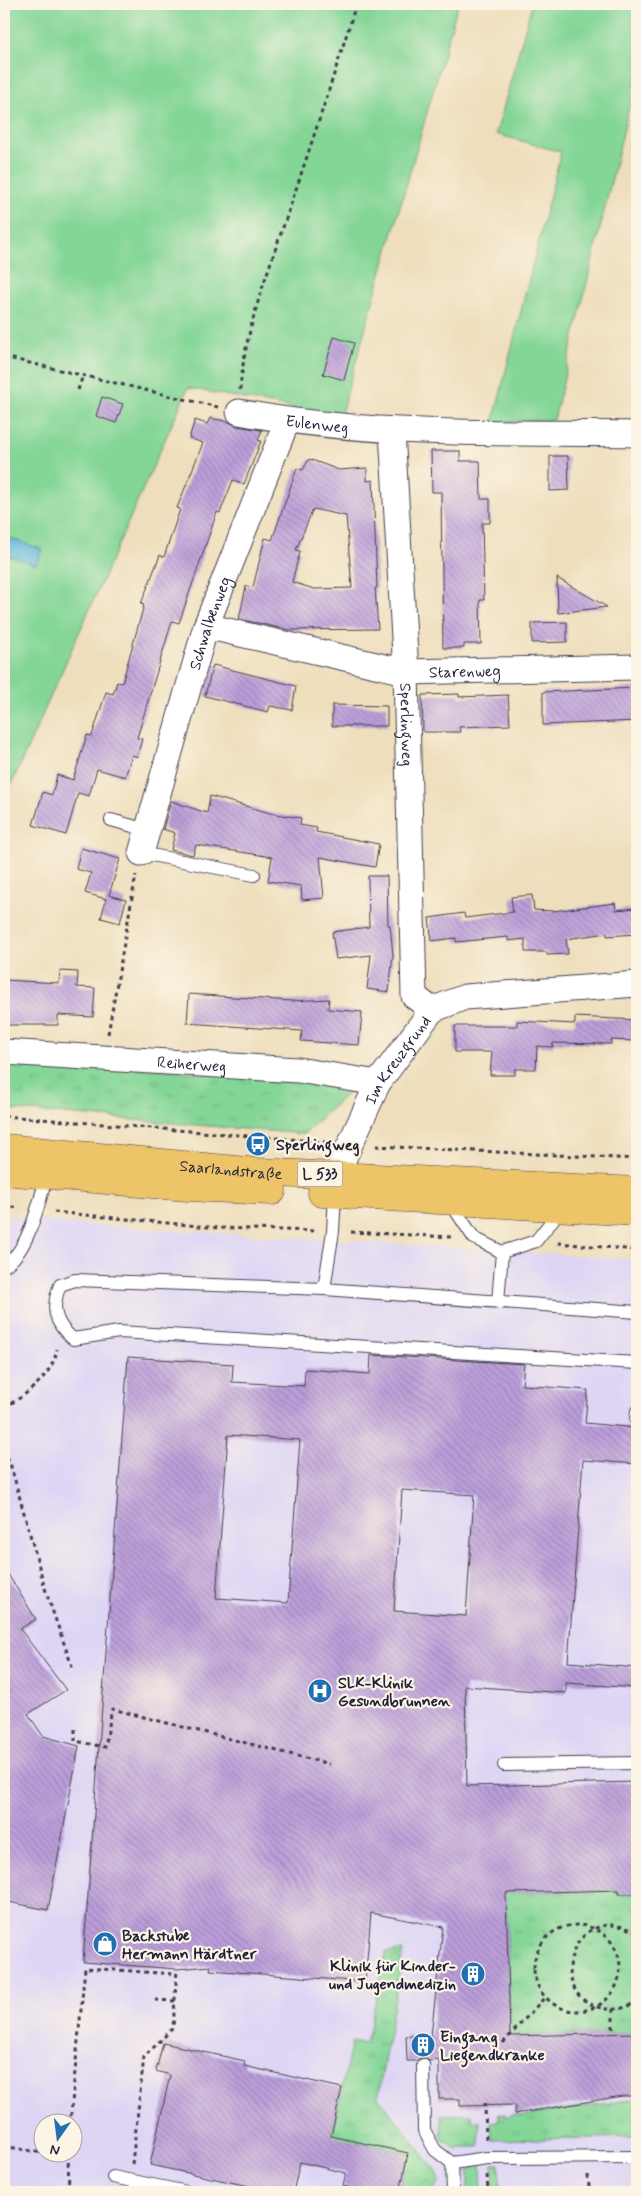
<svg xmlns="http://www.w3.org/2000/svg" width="641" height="2196" font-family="Mynerve,sans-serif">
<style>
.built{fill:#ded5f5;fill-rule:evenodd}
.grass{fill:url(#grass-tufts);stroke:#537c69}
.garden{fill:#84d697;stroke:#537c69}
.water{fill:#5bb7d9;stroke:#3e6c8a}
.building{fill:url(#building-back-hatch);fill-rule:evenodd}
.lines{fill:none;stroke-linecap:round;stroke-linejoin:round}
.lane-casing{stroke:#413e4e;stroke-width:14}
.street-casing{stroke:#413e4e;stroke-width:27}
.primary-casing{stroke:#413e4e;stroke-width:29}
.path{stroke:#413e4e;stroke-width:3;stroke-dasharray:4 4;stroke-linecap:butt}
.lane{stroke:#fff;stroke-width:12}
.street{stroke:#fff;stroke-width:25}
.primary{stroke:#eec469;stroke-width:28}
.labels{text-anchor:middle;stroke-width:4.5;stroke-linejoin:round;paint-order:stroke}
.shield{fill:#fcf5e5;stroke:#63616e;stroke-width:1}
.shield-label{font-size:15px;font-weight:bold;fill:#22223b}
.street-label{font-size:16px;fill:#22223b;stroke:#fcf5e5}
.poi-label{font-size:16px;font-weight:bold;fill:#22223b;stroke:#fcf5e5;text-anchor:start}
</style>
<defs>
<pattern id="grass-tufts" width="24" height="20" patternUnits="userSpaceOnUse" patternTransform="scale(1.25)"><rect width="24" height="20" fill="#84d697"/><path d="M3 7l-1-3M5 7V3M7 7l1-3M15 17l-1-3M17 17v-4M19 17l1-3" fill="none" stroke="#72b783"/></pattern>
<pattern id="building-back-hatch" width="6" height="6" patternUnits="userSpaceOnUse" patternTransform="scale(1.25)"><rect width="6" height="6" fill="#bc9fda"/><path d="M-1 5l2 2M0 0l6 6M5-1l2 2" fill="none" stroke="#9881b2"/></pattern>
</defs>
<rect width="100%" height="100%" fill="#fcf5e5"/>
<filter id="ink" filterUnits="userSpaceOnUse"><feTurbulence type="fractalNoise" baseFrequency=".02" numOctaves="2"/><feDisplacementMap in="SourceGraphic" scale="10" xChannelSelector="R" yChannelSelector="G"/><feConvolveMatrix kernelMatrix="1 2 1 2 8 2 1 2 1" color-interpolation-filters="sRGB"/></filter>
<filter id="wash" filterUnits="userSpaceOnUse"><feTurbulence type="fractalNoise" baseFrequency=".0096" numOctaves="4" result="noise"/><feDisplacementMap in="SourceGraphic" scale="20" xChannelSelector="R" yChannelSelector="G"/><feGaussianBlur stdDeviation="1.12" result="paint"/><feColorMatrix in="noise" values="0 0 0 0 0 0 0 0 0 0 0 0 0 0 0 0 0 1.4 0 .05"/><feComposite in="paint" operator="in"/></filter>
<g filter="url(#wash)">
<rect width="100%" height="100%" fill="#eedebc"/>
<!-- built -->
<path class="built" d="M4 1215 73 1224 637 1259V2192H4ZM42 2124H72V2154H42Z"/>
<!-- grass -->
<path class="grass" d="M4 1056 355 1086 304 1134 4 1109Z
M619 1890V1894H637V2033L516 2036 503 2043 509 2029 510 2020 506 1900 500 1893Z
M403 1951 378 2097 437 2172 440 2181 431 2192H400L408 2153 353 2141 329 2146 352 2041 366 2044 386 1953Z
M637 2099V2137L492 2140 491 2122 498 2121 499 2114H506L507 2117 518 2113 519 2116Z
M472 2114 473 2122H480L479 2147H459L457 2149 442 2139 441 2115Z
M493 2164H499L500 2190 560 2189V2192H494Z
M481 2165 482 2192H468V2171L472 2167Z"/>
<!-- garden -->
<path class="garden" d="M4 4H458L340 417 188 388 4 801Z
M532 4H637V74L554 420 493 422 561 152 496 134Z"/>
<!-- water -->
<path class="water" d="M9 538 42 549 36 565 4 554Z"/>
<g id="blocks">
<!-- building -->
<path class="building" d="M334 337 354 343 344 380 323 374Z
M102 397 123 404 116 423 96 416Z
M210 418 229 422 237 426 262 430 258 440 261 441 244 484 233 480 220 513 217 512 179 623 172 621 137 738 142 739 137 757 132 755 125 777 97 769 89 796 78 793 66 835 33 825 43 792 52 795 57 775 73 780 87 735 92 736 106 692 113 694 117 682 122 683 144 605 141 604 160 555 164 557 180 509 177 508 203 443 189 438 195 420 207 424Z
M431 451H460V461H480L481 499H490V523H482L484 600H480L481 644H464V648H443L441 492H432Z
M550 456H568L569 490 550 491Z
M309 459 339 470 367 468V481L373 480 377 588H375L378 629 289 630 239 619 246 586 253 587 265 538 272 540 297 468 303 470ZM313 509 346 516 352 588 314 589 292 582 300 551 296 550Z
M557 578 607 607 558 613Z
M567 622V642L532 643V623Z
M213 665 296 686 292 710 270 706 268 712 205 696Z
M637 688V721L543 725V692Z
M459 694V697L508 695 510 725 459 727 460 732H423L422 695Z
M332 705 387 706V726H332Z
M210 796 270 813 301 818 300 825 317 828 316 832 379 844 375 867 320 857 324 898 302 900 301 886 268 881 272 857 196 845 193 855 171 850 175 833 163 829 171 801 207 813Z
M81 848 120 859 109 895 126 900 120 923 101 918 106 899 85 893 91 873 76 869Z
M368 876H387L388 925H390L393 955 389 992 367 989 371 955 336 959 332 932 369 927Z
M532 895 534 910 553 911 615 903 616 910 637 908V934L607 936V933L566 939 568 954 547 955V952H525V939L508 941V937L456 942V938L432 941 429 918 464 913 465 918 513 912 511 897Z
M60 971 78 972 77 987 95 988 93 1017 58 1015V1025H4V980L59 983Z
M189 994 292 1001 329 999 328 1009 362 1012 359 1045 301 1041 302 1031 187 1023Z
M575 1017 637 1020V1041L611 1040V1044L553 1043V1047L537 1046 536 1069H515V1075H490L492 1052H455V1026H517V1021L575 1024Z
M371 1355 524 1364 522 1385 588 1390 585 1423 637 1428V1464L583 1460 568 1662 637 1668V1688L566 1683V1693L465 1686 467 1786 637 1782V1894H619V1890L506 1893 510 2036 637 2033V2096H622L515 2114V2105L460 2106V2099H439V2060L430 2061 422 2057 416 2061H407L406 2036H431L443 1927 371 1913 365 1982 210 1970 211 1966 177 1969 83 1962 128 1357 233 1364 232 1382 304 1386 305 1369 370 1374ZM228 1435 300 1440 288 1603 216 1598ZM402 1490 474 1495 466 1616 394 1611Z
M4 1568 36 1619 20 1629 66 1690 28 1714 43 1736 79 1746 48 1910 4 1901Z
M163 2043 245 2061 244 2066 342 2088 331 2136 408 2153 400 2192H371L343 2186 346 2173 300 2162 293 2192H277L150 2165 170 2075 156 2071Z"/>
</g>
</g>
<g filter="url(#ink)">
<use href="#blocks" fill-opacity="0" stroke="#413e4e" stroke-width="1"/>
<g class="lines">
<defs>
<path id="lane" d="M111 820 147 830
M141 853 254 875
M450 1202 474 1238 502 1252 536 1241 562 1208
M4 1266C29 1251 39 1202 47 1175
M324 1289 333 1231 335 1194
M498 1302 502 1252
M637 1312 324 1289 75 1280 60 1285C51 1308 54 1323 73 1339L119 1332 637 1363
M636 1420 637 1411
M504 1765 637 1763
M423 2065 424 2130 435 2150 452 2163 487 2158 637 2157
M452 2163 453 2192
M113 2177 187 2192"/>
<g id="street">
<path id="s1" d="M239 412C370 437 504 432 637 434"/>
<path id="s2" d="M392 431 406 672 414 996 432 1010"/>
<path id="s3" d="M206 626 406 672 637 667"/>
<path id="s4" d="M141 853 206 626 287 421"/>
<path id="s5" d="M4 1052 298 1070 378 1083"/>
<path id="s6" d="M335 1194 336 1175 378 1083 432 1010 465 997 637 984"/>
</g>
<g id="primary">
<path id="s7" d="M4 1148 257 1172 637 1191"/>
<path d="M4 1171 187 1187 272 1191"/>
<path d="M322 1193 637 1212"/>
</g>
</defs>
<!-- lane casing -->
<use href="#lane" class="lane-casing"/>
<!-- street casing -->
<use href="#street" class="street-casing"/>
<!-- primary casing -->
<use href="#primary" class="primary-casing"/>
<!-- path -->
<path class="path" d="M4 357 218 407
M78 390 83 375
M240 390C245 328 269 269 289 210 312 142 335 73 356 4
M108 1034 136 875
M4 1116 325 1142
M376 1146 637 1159
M4 1206 20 1208
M54 1212 219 1228 314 1231
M351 1232 452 1237
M558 1243 637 1250
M4 1407C25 1397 54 1374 57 1349
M4 1450 10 1463 47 1595 73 1669
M75 1729V1741L105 1747 112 1709 329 1764
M534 1968a43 43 0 1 1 86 0a43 43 0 1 1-86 0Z
M637 1933C573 1897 543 1995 601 2008 614 2011 626 2009 637 2001
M155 2000 175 2001
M613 2009V2033
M503 2043 545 1997
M485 2103 486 2142
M70 2124 85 1968 176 1974
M4 2146 42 2153
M45 2154 67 2158
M68 2154 69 2192
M132 2164 144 2057 173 2028 177 1969
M487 2175 488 2192
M588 2175 589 2187"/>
<!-- lane -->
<use href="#lane" class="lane"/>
<!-- street -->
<use href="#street" class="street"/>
<!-- primary -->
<use href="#primary" class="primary"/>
</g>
</g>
<!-- icons -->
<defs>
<symbol id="bus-disc" viewBox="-11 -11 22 22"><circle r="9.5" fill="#1f6fb2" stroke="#fcf5e5"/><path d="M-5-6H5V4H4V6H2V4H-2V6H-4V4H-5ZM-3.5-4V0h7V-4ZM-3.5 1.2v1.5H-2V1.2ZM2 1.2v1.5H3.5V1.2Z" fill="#fff"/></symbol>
<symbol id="hospital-disc" viewBox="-11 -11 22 22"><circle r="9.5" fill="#1f6fb2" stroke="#fcf5e5"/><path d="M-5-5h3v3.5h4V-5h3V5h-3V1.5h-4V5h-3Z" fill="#fff"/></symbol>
<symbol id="shop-disc" viewBox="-11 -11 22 22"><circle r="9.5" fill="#1f6fb2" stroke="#fcf5e5"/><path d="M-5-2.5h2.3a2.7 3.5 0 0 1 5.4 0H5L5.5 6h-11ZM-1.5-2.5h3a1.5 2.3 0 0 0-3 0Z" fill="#fff"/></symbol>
<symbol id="building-disc" viewBox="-11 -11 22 22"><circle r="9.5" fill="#1f6fb2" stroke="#fcf5e5"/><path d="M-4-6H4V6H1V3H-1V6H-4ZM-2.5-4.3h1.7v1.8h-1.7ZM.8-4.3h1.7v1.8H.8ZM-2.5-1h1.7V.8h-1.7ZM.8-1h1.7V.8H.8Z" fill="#fff"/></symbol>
</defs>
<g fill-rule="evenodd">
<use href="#bus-disc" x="244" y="1130" width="28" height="28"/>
<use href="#hospital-disc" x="306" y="1677" width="28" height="28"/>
<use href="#shop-disc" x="91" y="1930" width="28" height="28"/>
<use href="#building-disc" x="459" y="1960" width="28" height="28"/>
<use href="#building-disc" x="409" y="2031" width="28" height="28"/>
</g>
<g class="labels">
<!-- shield labels -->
<rect class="shield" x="297.5" y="1161.5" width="45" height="25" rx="4"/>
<g class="shield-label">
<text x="320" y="1179">L 533</text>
</g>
<!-- street labels -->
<g class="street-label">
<text dy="6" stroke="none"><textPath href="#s1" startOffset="79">Eulenweg</textPath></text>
<text dy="6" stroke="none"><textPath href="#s4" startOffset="240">Schwalbenweg</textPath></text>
<text dy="6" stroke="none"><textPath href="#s3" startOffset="264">Starenweg</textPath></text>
<text dy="6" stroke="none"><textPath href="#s2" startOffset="294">Sperlingweg</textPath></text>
<text dy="6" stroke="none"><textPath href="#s6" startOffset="150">Im Kreuzgrund</textPath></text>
<text dy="6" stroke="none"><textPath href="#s5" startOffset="188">Reiherweg</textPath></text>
<text dy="6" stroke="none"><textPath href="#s7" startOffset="228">Saarlandstraße</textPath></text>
</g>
<!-- poi labels -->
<g class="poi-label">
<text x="276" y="1150">Sperlingweg</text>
<text x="338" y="1688">SLK-Klinik<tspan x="338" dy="18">Gesundbrunnen</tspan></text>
<text x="122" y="1941">Backstube<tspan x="122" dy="18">Hermann Härdtner</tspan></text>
<text x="456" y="1971" text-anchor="end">Klinik für Kinder-<tspan x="456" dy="18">und Jugendmedizin</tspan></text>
<text x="440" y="2042">Eingang<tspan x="440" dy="18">Liegendkranke</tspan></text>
</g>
</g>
<!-- margin -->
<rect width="641" height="2196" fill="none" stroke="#fcf5e5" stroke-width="20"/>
<!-- north arrow -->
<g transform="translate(58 2138) rotate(194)"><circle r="24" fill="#fcf5e5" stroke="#a5a1a1"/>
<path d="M0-4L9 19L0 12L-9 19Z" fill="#1f6fb2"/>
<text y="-8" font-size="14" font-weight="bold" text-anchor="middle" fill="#22223b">N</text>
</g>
</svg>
